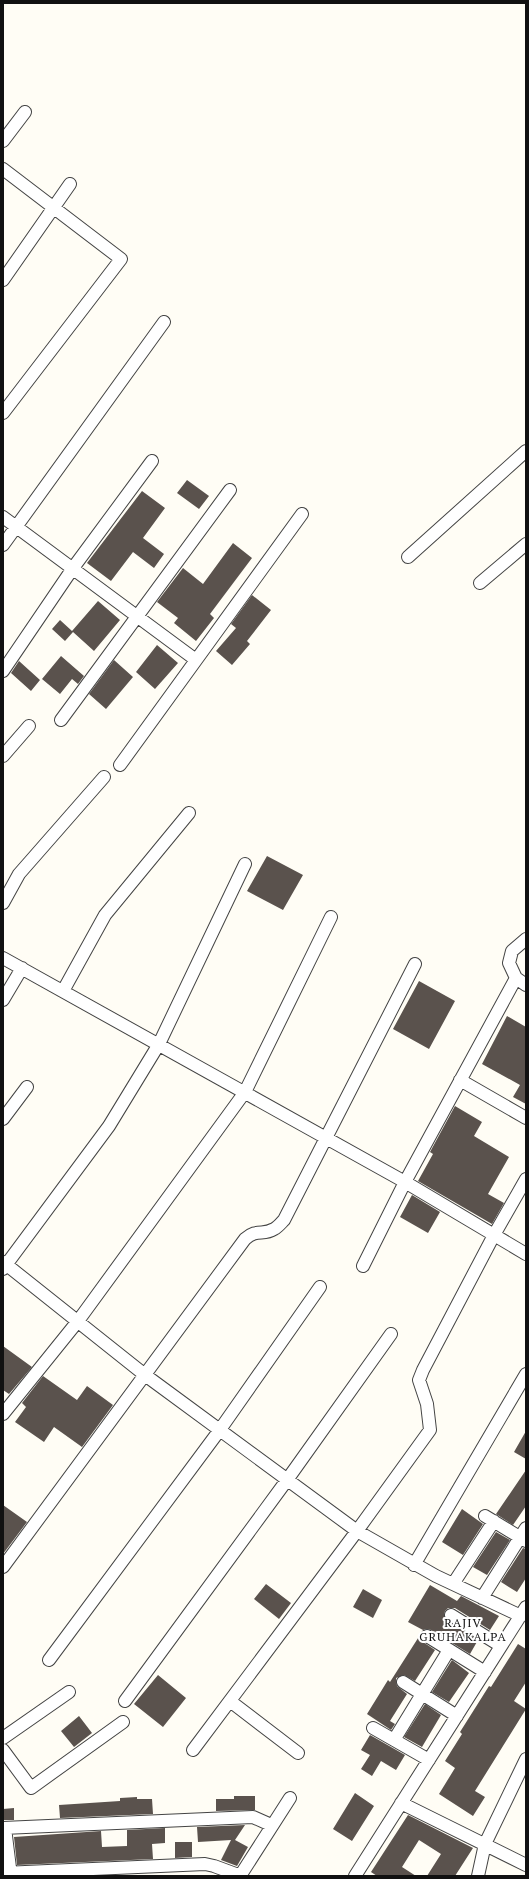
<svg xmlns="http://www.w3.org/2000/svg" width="529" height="1879" font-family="'PT Serif',serif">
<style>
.building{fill:#5a524d}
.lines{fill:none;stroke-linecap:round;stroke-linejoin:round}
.street-casing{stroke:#444;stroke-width:14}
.street{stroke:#fff;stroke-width:12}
.labels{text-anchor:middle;stroke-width:4;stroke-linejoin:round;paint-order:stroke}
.neighbourhood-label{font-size:12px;letter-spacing:1px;fill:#111;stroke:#fff}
</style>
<rect width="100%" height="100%" fill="#fffdf5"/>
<!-- building -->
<path class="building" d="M187 480 209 496 199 509 177 493Z
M142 491 165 508 143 538 164 554 154 568 133 552 111 581 87 563Z
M233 543 252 558 210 614 214 618 196 641 174 623 178 618 157 602 183 568 203 584Z
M252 595 271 610 247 641 250 644 232 665 216 651 236 628 231 624Z
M98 601 120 620 94 651 73 632 65 641 52 629 60 620 72 631Z
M157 645 178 663 155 689 136 672Z
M61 656 84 676 78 684 72 679 60 694 42 679Z
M114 660 133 677 106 709 89 694Z
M19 661 40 680 31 691 11 673Z
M267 856 303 875 283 910 247 891Z
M419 981 455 1001 429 1049 393 1029Z
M507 1016 526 1027V1104L513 1097 520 1085 482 1064Z
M455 1106 482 1122 474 1136 509 1157 488 1194 504 1203 492 1224 418 1181 433 1154 430 1152Z
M412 1195 440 1212 428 1233 400 1217Z
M3 1346 32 1367 9 1394 3 1390Z
M43 1376 77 1400 87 1386 113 1405 82 1447 54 1427 44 1442 15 1422 26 1407 22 1403Z
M526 1431V1459L514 1452Z
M526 1470V1506L513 1525 496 1514Z
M3 1505 27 1522 3 1554Z
M462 1509 483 1524 463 1555 442 1542Z
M496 1532 510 1540 487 1575 473 1567Z
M523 1548 526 1549V1578L517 1592 501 1582Z
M266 1584 291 1603 279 1619 254 1599Z
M430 1585 457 1601 461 1596 499 1616 490 1630 455 1608H448L445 1611 444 1615 447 1621 478 1640 470 1654 431 1630 427 1629 423 1630 408 1622Z
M363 1589 382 1600 373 1618 353 1607Z
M420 1635 423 1642 435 1650 415 1681 404 1675 396 1678 397 1686 407 1694 390 1721 395 1724 391 1730 367 1714 388 1680 390 1682Z
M518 1644 526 1649V1682L514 1701 526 1709 475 1791 485 1797 473 1816 439 1794 455 1768 445 1761 462 1734 460 1732 472 1713 489 1686 491 1687Z
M452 1660 469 1673 449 1702 432 1692Z
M158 1675 186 1698 163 1727 134 1704Z
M425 1704 441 1715 422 1747 404 1737Z
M79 1716 92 1733 74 1747 61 1731Z
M370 1735 405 1755 396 1770 381 1761 372 1776 361 1769 370 1755 361 1750Z
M355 1793 374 1806 352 1841 333 1829Z
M234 1796H255V1810L216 1811V1799H234Z
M137 1797V1799H152L153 1814 60 1818 59 1805 120 1801V1798Z
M14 1808V1820H3V1809Z
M408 1815 473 1848 455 1876H427L441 1854 419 1840 402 1867 416 1876H377L371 1872Z
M245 1825 235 1840 248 1847 237 1866 221 1860 231 1840 198 1842 197 1827Z
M165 1828V1843L152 1844 153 1859 17 1865 14 1837 101 1831 102 1847 127 1846V1830Z
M175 1842H192V1857L175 1858Z"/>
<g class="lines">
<defs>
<path id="street" d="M3 141 25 112
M3 169 121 259 3 413
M3 280 70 184
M3 517 196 660
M3 545 164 322
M408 557 526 451
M480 583 526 544
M3 671 73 568 152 461
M61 720 230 490
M3 756 29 726
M120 765 302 514
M3 903 19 874 104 777
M526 939 512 951 509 963 516 978 526 985
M3 958 405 1182 526 1254
M63 991 105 915 189 813
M3 1000 22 968
M460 1080 526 1118
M3 1119 27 1087
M3 1262 145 1375 357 1531 436 1576 521 1616
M363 1266 405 1182 516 978
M3 1269 109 1126 159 1044 245 864
M3 1414 78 1321 245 1092 331 917
M485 1516 526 1541
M414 1565 526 1374
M3 1567 245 1239C257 1228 263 1236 274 1229 278 1227 281 1223 284 1220L415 964
M453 1584 494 1521
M482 1598 526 1528
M451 1615 501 1646
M427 1636 485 1672
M49 1660 219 1431 320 1287
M403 1682 457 1716
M125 1701 287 1480 391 1334
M230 1701 298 1753
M373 1728 429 1760
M3 1738 69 1692
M394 1740 449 1650
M3 1750 31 1788 123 1722
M193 1750 357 1531 430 1430 427 1404 419 1380 423 1370 494 1235 526 1179
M401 1803 526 1865
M3 1828 253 1817 271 1825
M5 1828 11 1876
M3 1873 205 1864 214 1866 241 1876
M240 1876 290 1798
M355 1876 526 1607
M478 1876 485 1844 526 1759"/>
</defs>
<!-- street casing -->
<use href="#street" class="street-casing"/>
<!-- street -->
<use href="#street" class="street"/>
</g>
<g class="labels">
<!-- neighbourhood labels -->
<g class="neighbourhood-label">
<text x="463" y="1627">RAJIV<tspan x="463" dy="14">GRUHAKALPA</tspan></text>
</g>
</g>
<!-- border -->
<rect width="529" height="1879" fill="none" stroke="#111111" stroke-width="8"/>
</svg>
